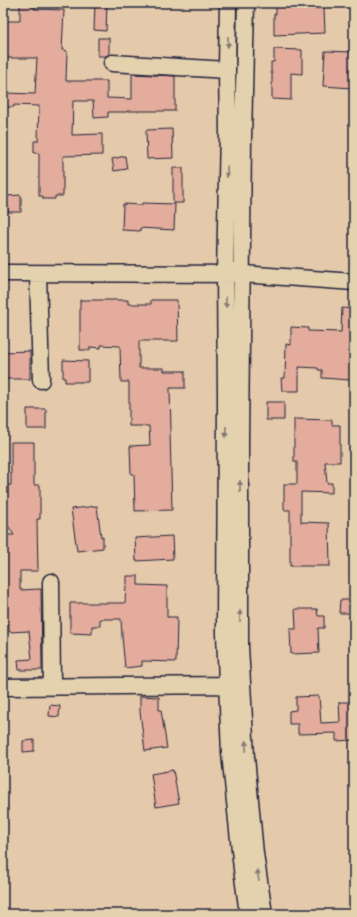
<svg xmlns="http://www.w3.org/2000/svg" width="357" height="917" font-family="Sriracha,sans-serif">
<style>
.building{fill:#e4ac9c;stroke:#22223b}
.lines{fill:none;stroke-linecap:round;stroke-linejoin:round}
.minor-casing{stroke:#22223b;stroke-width:19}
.minor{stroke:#e4d2af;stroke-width:16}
.oneway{fill:#837a75}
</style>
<rect width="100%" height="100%" fill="#e4caab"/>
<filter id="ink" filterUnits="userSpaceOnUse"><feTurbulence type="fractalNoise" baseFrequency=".025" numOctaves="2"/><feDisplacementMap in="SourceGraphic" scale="8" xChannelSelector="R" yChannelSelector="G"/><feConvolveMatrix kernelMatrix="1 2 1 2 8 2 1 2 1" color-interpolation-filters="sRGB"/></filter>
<g filter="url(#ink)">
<!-- building -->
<path class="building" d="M20 3H34V9L64 10 62 50 67 51 66 81H107V98L132 99V74L175 76V111H127V112H108V117L94 118 93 101H73L72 135 102 134V155L63 156V196H55V199H43V196H39V153H34V141H38L39 106 14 105V107H3V93L35 94 37 58H3V21H20Z
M95 3H107L106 31 94 30Z
M276 3H299V8H324L325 33 274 35V14H276Z
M98 38H109V54L106 56H98Z
M274 49 302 50V74L291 73V100L272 99V73H271V62H274Z
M325 51 353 52 352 88 323 86Z
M172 129 173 158 147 159 146 130Z
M125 156 127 169 114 171 112 159Z
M173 168H183V203H173Z
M21 195V212H8L7 196Z
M142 203 175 204 174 230 140 228V231L122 230 123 204 142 205Z
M80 300H128V304H151V300H177L178 341H139V368H164V371H185V388H170L171 431H170L172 510 135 511 134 474H131L130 446 150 445 149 426H129V382H121L120 346 101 345V348L90 347V350H80Z
M342 308 354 309V339H353L351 369H354V379H350V380L322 378V370H318V368L299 367V391H282L281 378H285L286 344 291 345V327L308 328V331L341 332Z
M30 351V379H3V352Z
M63 360 88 361V382H65V378H63Z
M266 402H284V420H266Z
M27 409H46V429H27Z
M294 419 332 420V425H340V462H325L327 483H332V493L301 492V522L329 523 330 566H290V510H284V484H297V462H294Z
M11 442H34V485H40V519H37L38 571H20V590L41 589 42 670H19L18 660 32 659 29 631 9 632V623L3 624V589H4V567H3V535H14L3 518V485H11Z
M97 506 101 537H103V548L77 551 71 509Z
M172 536 173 559 136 561 135 538Z
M127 576H138V585L167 586V617H177L176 662 142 661V666L125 668 122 636 121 619H100V626H92V634L70 633V603H125L126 585H127Z
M340 600H354V613H339Z
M295 609H317L318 616H324V628H318L319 653 291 654 290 629H296Z
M140 696 159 697V710H161L167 748 145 751 140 712Z
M319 696 321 723 340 722 339 702H354V740L336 741V733L298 734V724H289V711L296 710V697Z
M50 705 60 706 59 717 49 716Z
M34 740V751L23 752V741Z
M173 770 179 803 156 807 151 774Z"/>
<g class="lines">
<defs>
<path id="minor" d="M228 3 227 70 228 131 225 274 226 397 225 634 230 753 242 869 248 914
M246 3 243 138 240 443V646L246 757 255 854 264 914
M112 63 227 70
M3 273 242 274 354 282
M38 274 41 380
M51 582 52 686
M3 687 237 685"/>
</defs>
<!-- minor casing -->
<use href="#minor" class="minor-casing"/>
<!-- minor -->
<use href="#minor" class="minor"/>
</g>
<!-- one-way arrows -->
<defs><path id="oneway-solid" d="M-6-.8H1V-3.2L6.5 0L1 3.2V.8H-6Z"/></defs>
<g class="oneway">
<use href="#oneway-solid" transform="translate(228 42) rotate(91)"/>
<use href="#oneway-solid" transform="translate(227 172) rotate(91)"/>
<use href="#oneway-solid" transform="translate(226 302) rotate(90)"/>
<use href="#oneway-solid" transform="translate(226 432) rotate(90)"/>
<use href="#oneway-solid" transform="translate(240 486) rotate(-90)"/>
<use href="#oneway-solid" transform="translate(240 616) rotate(-90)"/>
<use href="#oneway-solid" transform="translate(246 746) rotate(-93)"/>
<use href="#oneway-solid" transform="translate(258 875) rotate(-99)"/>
</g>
</g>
<!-- margin -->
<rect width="357" height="917" fill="none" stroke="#e4d2af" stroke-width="16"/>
<rect x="8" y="8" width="341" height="901" fill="none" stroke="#22223b" stroke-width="1.5" filter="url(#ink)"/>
</svg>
